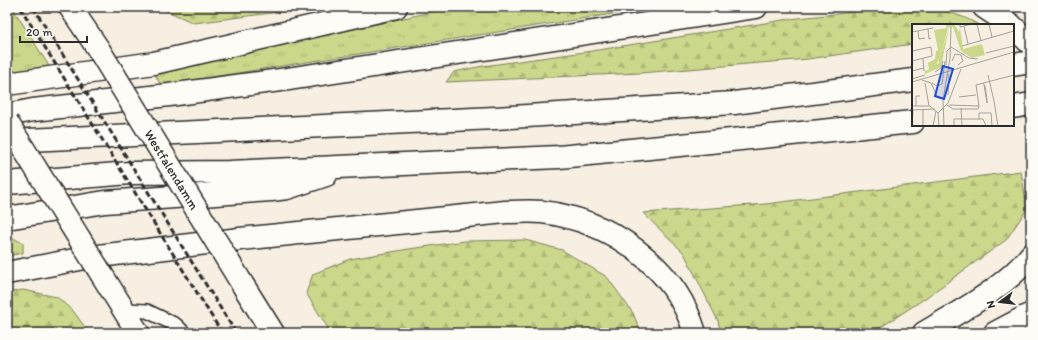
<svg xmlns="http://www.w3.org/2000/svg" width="1038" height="340" font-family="Itim,sans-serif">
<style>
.grass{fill:url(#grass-tufts);stroke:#7b815a}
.forest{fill:url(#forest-firs);stroke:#7b815a}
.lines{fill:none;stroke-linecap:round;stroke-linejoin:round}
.lane-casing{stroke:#2b2b2b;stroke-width:16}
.highway-casing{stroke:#2b2b2b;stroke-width:25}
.lane{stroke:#fdfcf7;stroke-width:13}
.highway{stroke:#fdfcf7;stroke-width:22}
.rail{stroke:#2b2b2b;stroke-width:3;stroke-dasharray:6 3;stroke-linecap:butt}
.highway-bridge-casing{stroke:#2b2b2b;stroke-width:25;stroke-linecap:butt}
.highway-bridge{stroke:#fdfcf7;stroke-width:22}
.labels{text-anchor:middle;stroke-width:3;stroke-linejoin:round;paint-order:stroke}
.street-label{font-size:13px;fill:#2b2b2b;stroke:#fdfcf7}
.inset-road{fill:none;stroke:#a5a199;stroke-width:1}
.view{fill:#1d4ed8;fill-opacity:0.15;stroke:#1d4ed8;stroke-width:2}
.inset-edge{fill:none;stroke:#2b2b2b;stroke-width:2}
</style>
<defs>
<pattern id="grass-tufts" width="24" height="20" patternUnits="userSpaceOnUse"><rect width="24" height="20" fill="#cbd78a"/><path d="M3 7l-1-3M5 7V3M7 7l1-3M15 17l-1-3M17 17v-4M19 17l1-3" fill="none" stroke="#aeb977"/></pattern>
<pattern id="forest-firs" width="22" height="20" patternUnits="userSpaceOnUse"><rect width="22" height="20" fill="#cbd78a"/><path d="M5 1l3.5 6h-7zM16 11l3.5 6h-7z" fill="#aeb977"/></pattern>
</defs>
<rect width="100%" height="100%" fill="#f7efe2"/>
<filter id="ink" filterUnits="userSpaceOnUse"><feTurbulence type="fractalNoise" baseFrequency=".025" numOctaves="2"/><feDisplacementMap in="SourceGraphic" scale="8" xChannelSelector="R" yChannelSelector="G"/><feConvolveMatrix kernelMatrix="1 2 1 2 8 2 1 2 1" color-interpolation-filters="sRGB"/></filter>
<g filter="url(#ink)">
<!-- grass -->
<path class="grass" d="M7 7H12L49 66 11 72 7 71Z
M454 7H657L161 85 154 73Z"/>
<!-- forest -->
<path class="forest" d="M158 7H318L194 23Z
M925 7C944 10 962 15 979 25H913V44L808 59 640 73 446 82 454 72 483 66 592 51 790 19 889 8Z
M1021 171 1027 209 1006 240 924 299 872 333H721L718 321 684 253 643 213 766 204Z
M7 235 23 243V253L7 256Z
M525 240 562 250 607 277 633 313 641 333H331L306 293 313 274 350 259 409 249 465 241Z
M23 290 57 297 74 312 89 333H7V293Z"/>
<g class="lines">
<defs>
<path id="lane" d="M124 310 147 311 176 325 184 333"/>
<path id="highway" d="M70 7 99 50
M984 7 1011 25
M1013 27 1031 44
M1013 65 1031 62
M7 84 154 63 396 7
M1013 107 1031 104
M7 115 33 110 169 95 288 79 756 7
M7 141 495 118 734 103 913 80
M7 183 130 173 229 172 559 157 913 122
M7 218 105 202 271 190 287 188 326 175
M7 273 90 257 240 239 505 212C518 212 530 211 542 212 610 220 675 266 695 333
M102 275 138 333
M241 282 273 333
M924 333C960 311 1005 288 1031 255
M995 333 1031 314"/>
</defs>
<!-- lane casing -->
<use href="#lane" class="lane-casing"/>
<!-- highway casing -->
<use href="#highway" class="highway-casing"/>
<!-- lane -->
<use href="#lane" class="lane"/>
<!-- highway -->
<use href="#highway" class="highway"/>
<!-- rail -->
<path class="rail" d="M20 7 222 333
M33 7 236 333"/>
<defs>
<g id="highway-bridge">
<path id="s1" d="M99 50 241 282"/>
<path d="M7 122 102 275"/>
</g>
</defs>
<!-- highway-bridge casing -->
<use href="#highway-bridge" class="highway-bridge-casing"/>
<!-- highway-bridge -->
<use href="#highway-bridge" class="highway-bridge"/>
</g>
</g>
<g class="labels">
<!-- street labels -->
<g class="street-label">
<text dy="5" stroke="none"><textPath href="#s1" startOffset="140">Westfalendamm</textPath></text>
</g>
</g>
<!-- overview -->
<g transform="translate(912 24)">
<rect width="102" height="102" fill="#f7efe2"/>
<path d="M37 4 29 43 13 50V47L18 46 16 39 24 36 25 27V36L19 41 20 44 27 39 26 32 29 27H26L30 26Z" fill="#cbd78a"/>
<path d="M34 0H42L47 8 48 4 51 25 70 20 73 31 60 34 49 27 41 3 34 4ZM29 25 24 44 12 48 17 45 16 39 23 35 24 27Z" fill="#cbd78a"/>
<path d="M36 4 30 26H26L22 6Z" fill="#cbd78a"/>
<path class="inset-road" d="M48 0V3L60 0M65 0 69 17M77 0 80 13M52 2 56 20M16 5 17 15 19 14M6 7 7 15 13 14M0 8 21 4M50 22 102 7M0 27 19 23 20 32 0 37M74 29 102 22M11 35 12 47M40 37 43 30 49 31 51 37 46 41M34 41 35 27 39 23 57 34 66 35M0 47 12 44M23 48 29 44 31 37M76 51 82 77M0 55 13 51M10 56 19 59 26 74 33 73M0 58 102 28M13 59 17 82M20 59 25 62 30 60 33 37M71 59 73 62 75 75V79L72 61M36 71 37 50M47 73 64 71M82 77 86 102M35 81 41 85H66L67 82M37 81 67 82M0 82H18L26 89M4 82V72H8M67 82 64 61 102 51M49 84 50 102M0 86 23 85M11 86V102M67 95V89H79L80 102M0 102 1 86M21 102 24 87M27 102 26 89 36 79 49 45M32 102 31 76 38 34 39 3M42 102V95H71L74 102"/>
<path class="view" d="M31 42 41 45 32 75 23 72Z"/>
<rect width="102" height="102" class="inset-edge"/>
</g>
<!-- margin -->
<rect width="1038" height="340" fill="none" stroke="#fdfcf7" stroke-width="24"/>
<rect x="12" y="12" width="1014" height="316" fill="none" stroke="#2b2b2b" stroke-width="1.5" filter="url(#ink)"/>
<!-- north arrow -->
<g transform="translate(1000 302) rotate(255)" stroke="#fdfcf7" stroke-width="3" paint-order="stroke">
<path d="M0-3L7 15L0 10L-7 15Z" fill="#2b2b2b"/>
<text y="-6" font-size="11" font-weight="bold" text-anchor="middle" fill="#2b2b2b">N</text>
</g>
<!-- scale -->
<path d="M20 36v6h67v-6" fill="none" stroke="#2b2b2b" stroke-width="2"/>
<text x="26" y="36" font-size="12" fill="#2b2b2b" stroke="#fdfcf7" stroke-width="3" paint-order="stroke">20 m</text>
</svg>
